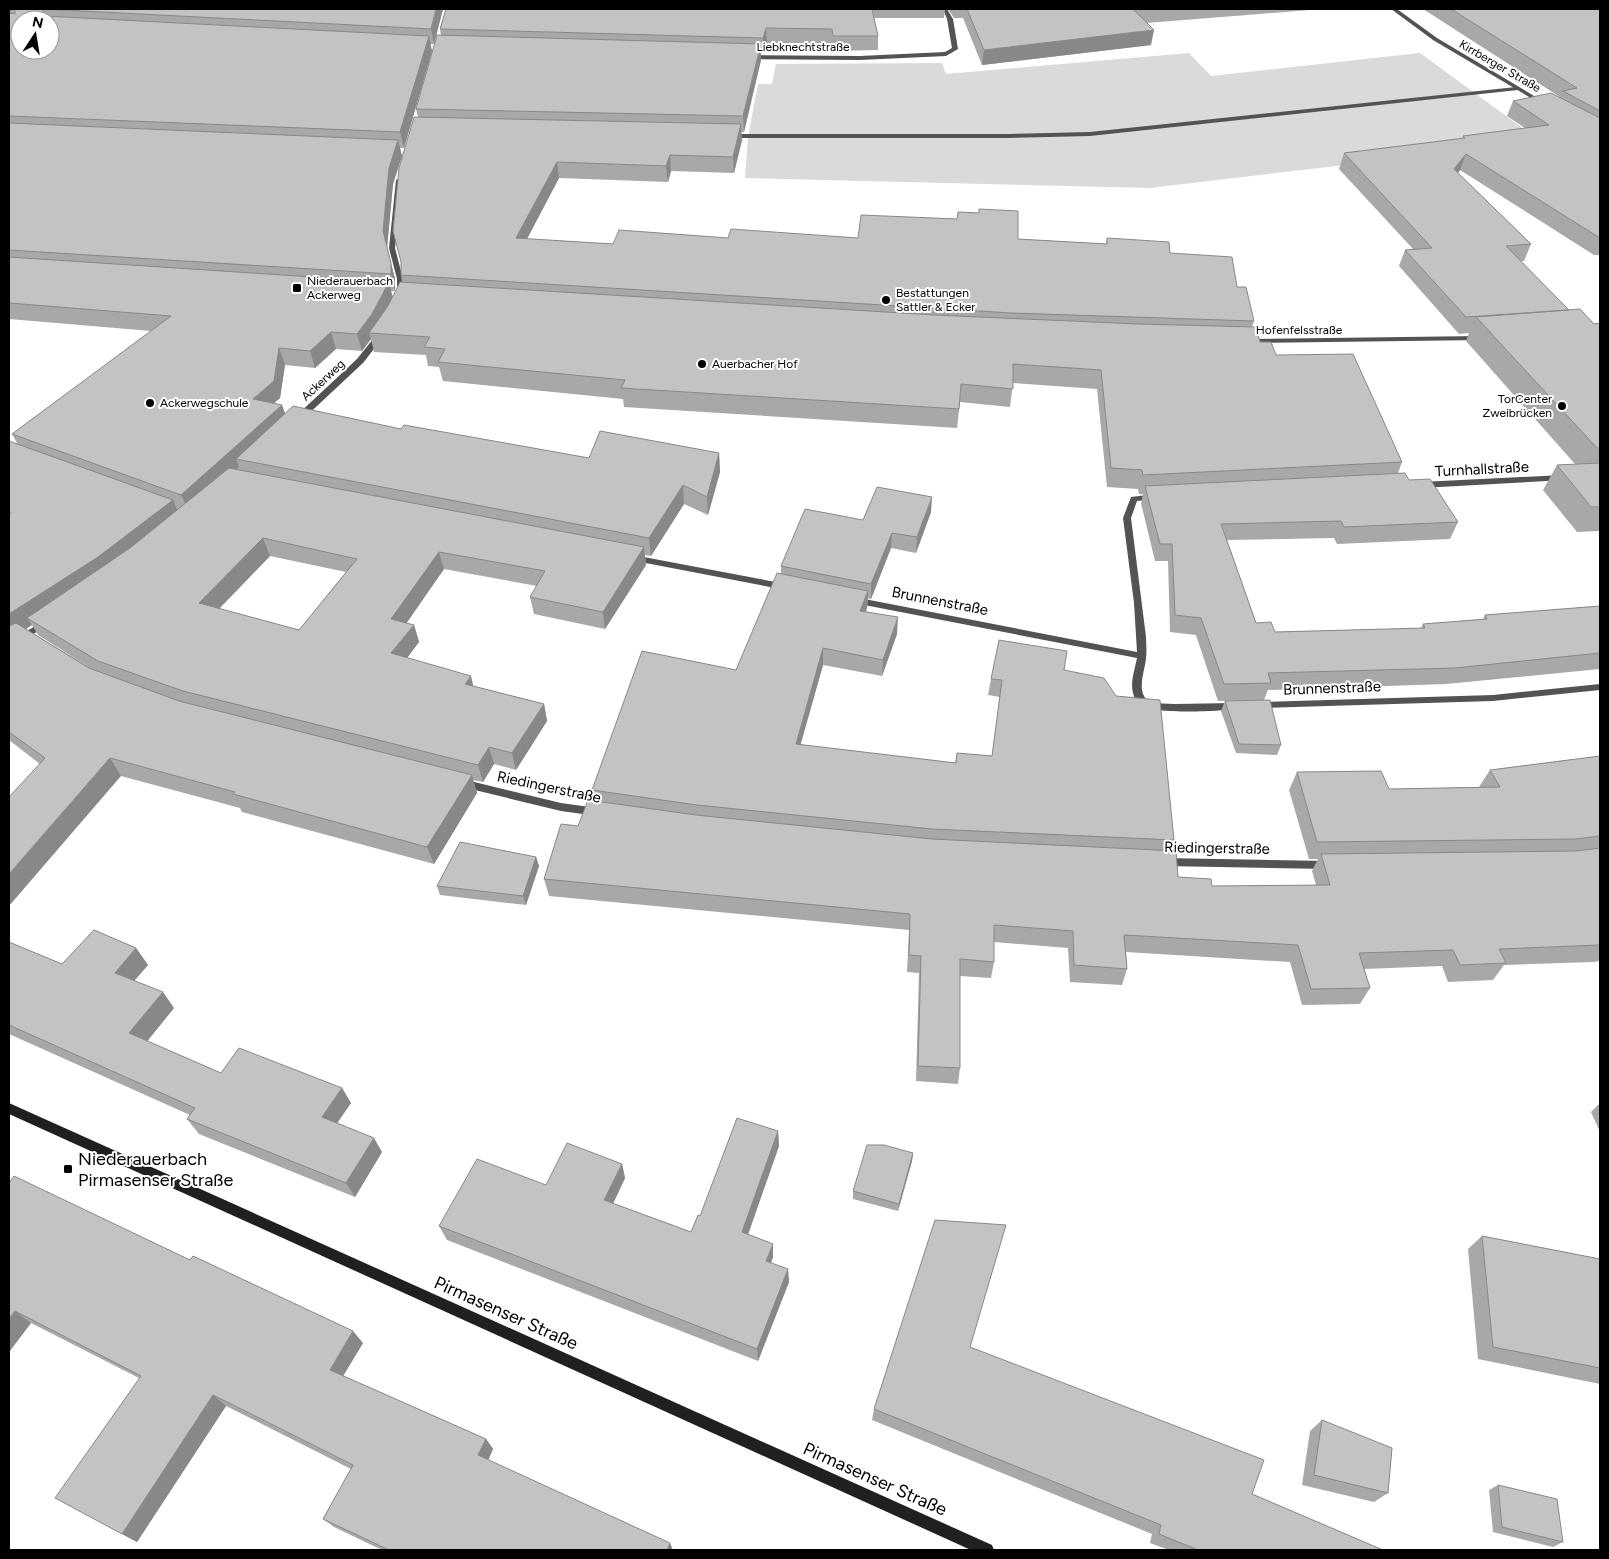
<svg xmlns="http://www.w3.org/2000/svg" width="1609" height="1559" font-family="Figtree,sans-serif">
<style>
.green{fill:#dadada}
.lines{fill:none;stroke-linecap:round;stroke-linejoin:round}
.service{fill:#535353;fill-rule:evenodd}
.minor{fill:#535353;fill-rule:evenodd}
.secondary{fill:#202020;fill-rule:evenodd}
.wall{fill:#a8a8a8;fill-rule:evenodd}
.shaded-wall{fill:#888}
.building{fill:#c3c3c3;stroke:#888;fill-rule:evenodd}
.poi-dot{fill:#000;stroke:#fff;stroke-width:2}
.labels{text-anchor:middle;stroke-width:4;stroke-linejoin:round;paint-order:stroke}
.far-street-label{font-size:12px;fill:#000;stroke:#fff}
.far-poi-label{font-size:12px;fill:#000;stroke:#fff;text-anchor:start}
.street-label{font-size:15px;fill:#000;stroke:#fff}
.near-poi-label{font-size:18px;fill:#000;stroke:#fff;text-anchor:start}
.near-street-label{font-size:18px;fill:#000;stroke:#fff}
</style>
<rect width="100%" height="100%" fill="#fff"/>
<!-- green -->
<path class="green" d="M1189 53 1211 76 1420 53 1535 137 1379 161 1150 188 745 178 748 137 758 84H772L776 64 942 63 946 74Z"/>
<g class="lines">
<!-- service -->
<path class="service" d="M1516 87 1518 88V90L1090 136 1008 138H730L727 136 730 134H1008L1090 132Z"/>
<!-- minor -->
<path class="minor" d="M943 9H947L953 19 958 49 946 56 860 60 748 59 745 57 748 55 860 56 945 52 952 48 947 19Z
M1391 9H1397L1437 38 1546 103 1541 104 1433 40Z
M399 178 402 180 395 248 403 279V294L400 296 397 294V279L389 248 396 180Z
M377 334 384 336 363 363 302 420H296V416L357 359Z
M1480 336H1483V340L1247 343 1243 341 1247 339Z
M1562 475 1565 476V480L1421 488 1417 485 1421 482Z
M1155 494 1159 497 1158 499 1137 501 1131 518 1146 637C1146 644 1147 651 1146 658 1145 672 1134 695 1152 703L1174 704 1235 703 1240 706 1238 708C1224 712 1153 714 1141 706 1137 703 1134 698 1133 693 1130 682 1135 669 1137 658L854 603 850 600 854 597 1137 652 1134 603 1123 518 1131 497Z
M633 555 786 584 790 587 786 590 630 560 629 558Z
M45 620 50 623 48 625 9 649V642Z
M1600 684V690L1493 701 1260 708 1255 705 1260 702 1493 695Z
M462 779 561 803 597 808 601 809 602 812 601 815 597 816 561 811 458 786 457 783 458 780Z
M1164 858 1327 861 1331 862 1332 865 1331 868 1327 869 1164 866 1160 865 1159 862 1160 859Z"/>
<!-- secondary -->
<path class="secondary" d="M9 1103 992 1545 994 1550H971L9 1114Z"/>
</g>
<!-- wall -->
<path class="wall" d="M9 9H443L434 44H430L432 51 404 148H400L402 156 393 184 387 248 395 279V291H391L393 297 402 282 401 275 418 117 416 109 441 35 440 29 446 9H945L944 18H874L878 36V50L833 51 831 43H767L763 53H761V60L744 132H741L742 140 734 173 671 171 668 182 559 178 527 239 613 244 728 238H858L1018 239 1106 244 1107 238 1170 253 1237 287 1254 321 1252 327 1260 342 1276 355 1402 462 1398 473 1409 480 1458 522 1450 539 1337 544 1334 538 1227 540 1256 623 1275 632 1421 628 1423 624 1483 619 1485 615 1600 606V669L1446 684 1268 690 1264 700 1218 701 1196 635 1170 632 1168 561H1155L1141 503 1143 494H1139L1138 489 1107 487 1097 389 1013 383 1010 407 960 402 957 428 624 407 623 399 443 381 439 367 428 366 426 355 374 352 371 339 362 351 336 349 315 368 285 365 280 398 274 403 282 405 285 414 401 429 589 458 719 453 720 472 708 515 684 504 651 556 645 555 646 565 605 629 534 614 530 597 537 586 444 569 406 623 414 625 419 642 407 658 473 686 544 704 547 721 516 770 494 764 483 782 473 780 477 793 434 864 242 812 240 808 121 776 40 764 9 740V441L18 445 12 434 151 331 9 319ZM270 556 346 572 299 630 219 609ZM32 625 38 635 92 669 26 629Z
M948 9H1322L1146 23 1151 45 982 65 963 18H954Z
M1423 9H1600V255H1594L1460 170 1458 173 1531 244 1524 261H1520L1569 310 1594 324 1600 323V531L1577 532 1543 490 1557 465 1575 464 1466 341 1469 333 1459 334 1399 266 1405 250 1413 249 1339 169 1344 153 1462 139 1463 136 1525 128 1507 116 1513 101 1560 97Z
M931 512 916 553 891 548 871 599 868 598 867 608 866 611 897 634 882 676 823 665 800 745 955 763 957 753 992 756 1000 697 988 695 991 679 1064 670 1174 840 1170 850 1178 877 1212 886 1316 885 1312 871 1318 859H1309L1289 790 1297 772 1389 789 1479 787 1490 770 1600 756V961L1593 962 1504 965 1493 980 1448 982 1442 966 1364 969 1370 988 1360 1004 1302 1005 1290 962 1126 952 1127 969 1122 985 1070 982 1068 948 994 942V962L991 978 960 976V1068L958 1084 916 1081 919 973 907 972 909 930 549 896 544 879 594 801 592 790 736 670 781 574V566L863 520Z
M1225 701 1281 745 1277 755 1236 753 1221 711Z
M536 857 539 866 526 905 440 895 437 886Z
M9 942 62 964 136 948 148 965 134 981 174 1008 147 1041 221 1073 342 1088 351 1103 337 1123 382 1152 355 1197 199 1134 187 1119 190 1115 9 1034Z
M1599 1104H1600V1132L1591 1112Z
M778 1131 779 1146 748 1234 773 1244V1257L771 1263 788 1269 789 1282 758 1361 447 1240 439 1226 546 1185 622 1164 625 1178 613 1204 691 1232 700 1216Z
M913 1153 912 1161 898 1211 853 1199V1191Z
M9 1183 363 1343 343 1376 486 1439 493 1449 488 1460 673 1550H382L334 1527 323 1519 351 1469 226 1406 137 1542 122 1534 139 1378 31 1323 9 1352Z
M1482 1236 1600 1259V1384L1478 1359 1468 1249Z
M970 1347 1252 1494 1383 1550H1169L1150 1543 1152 1534 872 1420 874 1409Z
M1322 1420 1388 1493 1374 1502 1302 1485 1310 1431Z
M1498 1485 1563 1542 1553 1547 1493 1532 1489 1490Z"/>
<!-- shaded-wall -->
<path class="shaded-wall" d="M436 9H443L434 44 431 29Z
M766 28 767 43 763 53V38Z
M1154 30 1151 45 982 65 984 50Z
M429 36 432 51 404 148 400 132Z
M761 44V60L744 132 743 116Z
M741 124 742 140 734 173 733 157Z
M398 140 402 156 393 184 387 248 383 231 389 168Z
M1466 154 1460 170 1448 185 1454 169Z
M670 155 671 171 668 182 666 166Z
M557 162 559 178 519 254 516 238Z
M391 263 395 279V291L391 274Z
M389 282 393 299 369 333 371 339 362 351 357 334Z
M331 332 336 349 315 368 310 351Z
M279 348 285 365 280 398 259 416 253 399Z
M282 405 288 422 236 459 239 467 189 512 181 495Z
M719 453 720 472 708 515 707 497Z
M683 485 684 504 651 556 649 538Z
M932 497 931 512 916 553 917 537Z
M173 500 181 519 27 618 32 625 9 640V614Z
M892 533 891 548 871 599V584Z
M263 538 270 556 207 621 199 603Z
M644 547 646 565 605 629 603 612Z
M439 552 444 569 397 637 391 619Z
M868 591 867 608 859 627 860 611Z
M898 617 897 634 882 676 883 660Z
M414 625 419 642 397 671 391 653Z
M823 648V665L796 761V744Z
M471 676 475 693 465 684Z
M544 704 547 721 516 770 512 753Z
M489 747 494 764 483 782 478 765Z
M110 758 121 776 9 906V874Z
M472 775 477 793 434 864 427 847Z
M536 857 539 866 526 905 523 896Z
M136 948 148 965 127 989 115 973Z
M163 992 174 1008 141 1049 129 1033Z
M342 1088 351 1103 331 1132 322 1117Z
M778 1131 779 1146 744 1246 742 1232Z
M374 1138 382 1152 355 1197 346 1183Z
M913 1153 912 1161 898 1211 899 1204Z
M622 1164 625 1178 608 1214 604 1200Z
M773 1244V1257L767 1274 766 1261Z
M788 1269 789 1282 758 1361 757 1349Z
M15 1311 31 1323 9 1352V1319Z
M353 1331 363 1343 340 1381 330 1370Z
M213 1395 226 1406 137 1542 122 1534Z
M486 1439 493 1449 486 1465 478 1455Z
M670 1543 673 1550H667Z"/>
<!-- building -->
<path class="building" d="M15 9H436L431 29 43 9 44 16 429 36 400 132 9 116V13L15 14ZM20 20H50V50H20Z
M446 9H872L878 36H833L832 29 766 28 763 38 440 29Z
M967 9H1140H1133L1154 30 984 50Z
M1451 9H1600V111L1563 91 1577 88Z
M437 35 761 44 743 116 416 109Z
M1551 93 1600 118V238L1466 154 1454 169 1531 244 1506 246 1569 310 1466 317 1405 250 1432 248 1344 153 1465 138 1463 136 1549 125 1513 101Z
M414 117 741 124 733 157 670 155 666 166 557 162 516 238 613 244 619 230 728 238 731 229 858 238 861 215 957 219 958 212 979 213V209L1018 211V239L1107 244V238L1169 242 1170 253 1232 257 1237 287H1246L1254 321 1011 313 401 275V262L393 231 399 168Z
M9 123 398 140 389 168 383 231 391 263V274L9 250Z
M9 257 389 282 372 314 357 334 331 332 310 351 279 348 274 381 253 399 282 405 181 495 12 434 171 316 9 303Z
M400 282 934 315 1138 324 1256 327 1260 342H1271L1276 355 1353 354 1402 462 1143 475 1142 470 1111 468 1101 370 1013 364V389L961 384 959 409 621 388 625 380 438 362 445 349 424 347 430 337 369 333 388 306Z
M1580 309 1594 324 1600 323V448H1597L1476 317Z
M293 406 401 429 404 425 589 458 600 431 719 453 707 497 683 485 649 538 236 459Z
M9 441 173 500 98 557 9 614V514L11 513 9 512Z
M1600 463V507H1591L1557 465Z
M229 468 644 547 603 612 530 597 545 571 439 552 391 619 414 625 391 653 471 676 465 684 544 704 512 753 489 747 478 765 183 691 98 661 27 618 130 548ZM263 538 357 559 299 630 199 603Z
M1405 473 1409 480 1430 479 1458 522 1344 527 1341 521 1221 524 1256 623 1271 622 1275 632 1425 628 1423 624 1487 619 1485 615 1600 606V653L1455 668 1268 673 1271 683 1224 684 1201 618 1175 615 1172 544H1160L1145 486Z
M877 487 932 497 917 537 892 533 871 584 781 566 805 509 863 520Z
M777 573 868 591 860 611 898 617 883 660 823 648 796 744 956 763 957 753 992 756 1002 680 991 679 999 640 1067 651 1064 670 1104 678 1116 696 1160 700 1174 840 932 829 697 805 592 790 642 651 736 670Z
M16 623 89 668 179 701 472 775 427 847 233 794 235 792 110 758 9 874V797L45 758 9 732V626Z
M1270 700 1281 745 1239 744 1225 701Z
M1600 756V836L1576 839 1317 842 1297 772 1381 771 1389 789 1500 787 1490 770Z
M588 800 696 815 932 839 1176 851 1178 877 1211 879 1212 886 1330 885 1321 854 1576 851 1600 848V945L1499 949 1506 963 1460 965 1453 950 1359 953 1370 988 1311 989 1298 945 1124 935 1127 969 1074 965 1073 931 994 925V962L960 959V1068L918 1066 921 956 909 955 910 914 544 879 561 824 578 826Z
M460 842 536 857 523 896 437 886Z
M94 930 136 948 115 973 163 992 129 1033 221 1073 239 1048 342 1088 322 1117 374 1138 346 1183 187 1119 195 1108 9 1025V942L62 964Z
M737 1118 778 1131 742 1232 773 1244 766 1261 788 1269 757 1349 439 1226 477 1159 546 1185 567 1143 622 1164 604 1200 691 1232 698 1215 700 1216Z
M867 1145H884L913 1153 899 1204 853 1191Z
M14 1176 190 1260 193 1256 353 1331 330 1370 486 1439 478 1455 670 1543 667 1550H389L323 1519 353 1465 213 1395 122 1534 55 1498 141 1376 15 1311 9 1319V1183Z
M935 1220 1006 1225 970 1347 1264 1460 1252 1494 1383 1550H1198L1159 1534 1161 1525 874 1409Z
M1482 1236 1600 1259V1368L1493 1347Z
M1322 1420 1392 1448 1388 1493 1314 1475Z
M1498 1485 1557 1499 1563 1542 1502 1527Z"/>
<!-- markers -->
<g class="poi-dot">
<rect x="292" y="283" width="10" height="10" rx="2.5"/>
<circle cx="886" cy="300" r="5"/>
<circle cx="702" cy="364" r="5"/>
<circle cx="150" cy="403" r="5"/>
<circle cx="1562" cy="406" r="5"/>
<rect x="63" y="1164" width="10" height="10" rx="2.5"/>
</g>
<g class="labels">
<!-- far-street labels -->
<g class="far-street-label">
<text x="803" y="51">Liebknechtstraße</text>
<text transform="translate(1500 66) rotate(30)" y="4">Kirrberger Straße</text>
<text x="1299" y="334">Hofenfelsstraße</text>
<text transform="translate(323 380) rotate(-43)" y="4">Ackerweg</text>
</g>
<!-- far-poi labels -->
<g class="far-poi-label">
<text x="307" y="285">Niederauerbach<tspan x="307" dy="14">Ackerweg</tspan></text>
<text x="896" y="297">Bestattungen<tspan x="896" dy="14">Sattler &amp; Ecker</tspan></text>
<text x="712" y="368">Auerbacher Hof</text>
<text x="1552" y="403" text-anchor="end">TorCenter<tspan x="1552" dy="14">Zweibrücken</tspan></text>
<text x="160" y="407">Ackerwegschule</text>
</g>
<!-- street labels -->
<g class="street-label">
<text transform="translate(1482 469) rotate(-3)" y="5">Turnhallstraße</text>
<text transform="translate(940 601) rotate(11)" y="5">Brunnenstraße</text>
<text transform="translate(1332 688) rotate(-2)" y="5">Brunnenstraße</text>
<text transform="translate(549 787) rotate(12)" y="5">Riedingerstraße</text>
<text transform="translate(1217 848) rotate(1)" y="5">Riedingerstraße</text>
</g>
<!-- near-poi labels -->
<g class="near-poi-label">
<text x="78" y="1165">Niederauerbach<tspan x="78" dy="21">Pirmasenser Straße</tspan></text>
</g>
<!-- near-street labels -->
<g class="near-street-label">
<text transform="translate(506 1313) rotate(24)" y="6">Pirmasenser Straße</text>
<text transform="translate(875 1479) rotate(24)" y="6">Pirmasenser Straße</text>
</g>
</g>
<!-- border -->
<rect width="1609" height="1559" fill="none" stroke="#000000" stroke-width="20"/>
<!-- north arrow -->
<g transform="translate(35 35) rotate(12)"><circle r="24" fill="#ffffff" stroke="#999999"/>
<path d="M0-4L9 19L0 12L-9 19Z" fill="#000000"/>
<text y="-8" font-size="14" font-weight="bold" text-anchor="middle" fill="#000000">N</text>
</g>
</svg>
